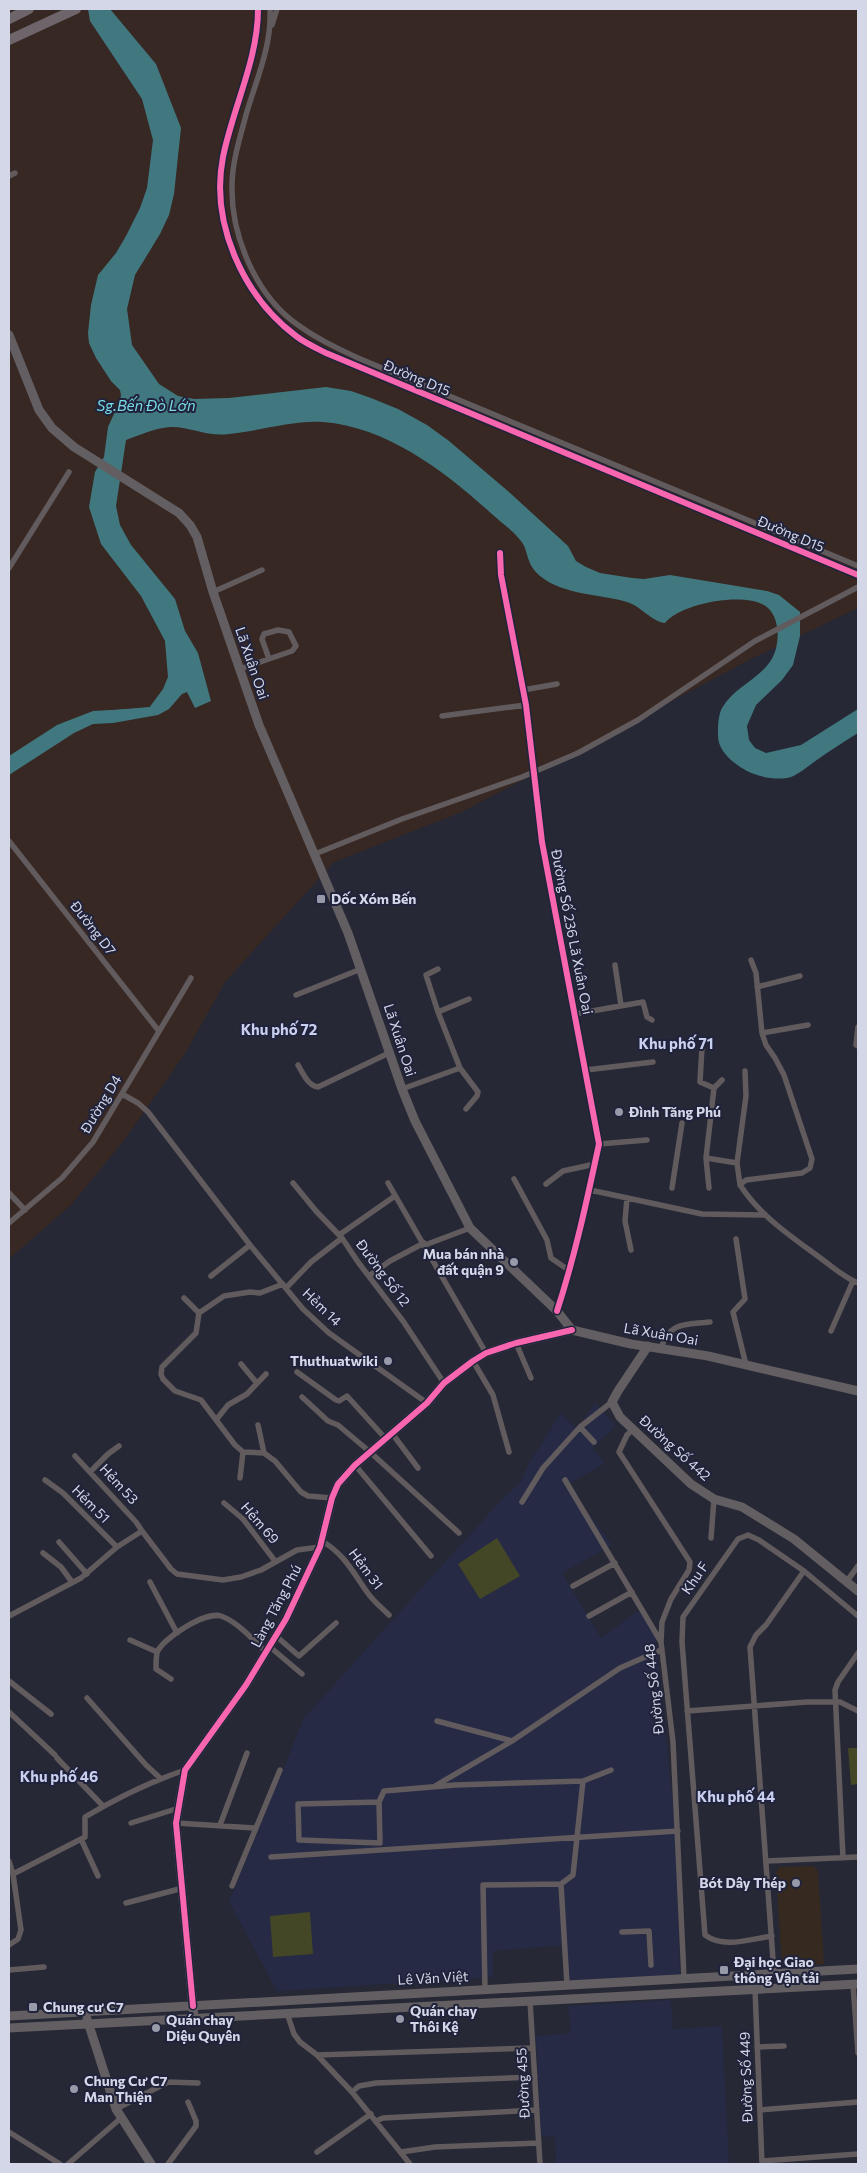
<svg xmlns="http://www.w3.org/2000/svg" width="867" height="2173" font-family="Commissioner,sans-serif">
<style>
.commercial{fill:#362a20}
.industrial{fill:#372824}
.built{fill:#262a45}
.green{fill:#434726}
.water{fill:#41787f}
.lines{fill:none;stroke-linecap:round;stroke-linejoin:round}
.stream{stroke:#41787f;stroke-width:2}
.street{stroke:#625b5e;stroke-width:5.5}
.secondary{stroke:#635e61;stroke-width:9}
.primary{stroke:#6d6569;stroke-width:10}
.cycleway-casing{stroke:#20233b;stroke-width:9}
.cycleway{stroke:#f766af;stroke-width:6}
.poi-dot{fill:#979aa9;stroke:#20233b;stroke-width:2}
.labels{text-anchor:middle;stroke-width:4;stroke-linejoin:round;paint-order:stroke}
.street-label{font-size:14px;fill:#d4d7e7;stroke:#20233b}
.poi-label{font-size:14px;font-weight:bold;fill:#d4d7e7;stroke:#20233b;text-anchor:start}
.water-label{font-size:15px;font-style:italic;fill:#77dae4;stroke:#20233b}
.neighbourhood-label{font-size:15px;font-weight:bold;fill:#c8cfef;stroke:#20233b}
</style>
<rect width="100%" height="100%" fill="#262835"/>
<!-- commercial -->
<path class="commercial" d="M813 1866 818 1871 824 1964 782 1966 776 1873 779 1867Z"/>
<!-- industrial -->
<path class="industrial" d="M9 9H858V608L753 658 462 812 334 862 225 982 186 1052 125 1139 71 1205 9 1259Z"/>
<!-- built -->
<path class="built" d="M595 1403 616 1426 592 1448 605 1463 567 1485 612 1545 562 1573 601 1638 638 1611 653 1627 656 1641 675 1824 680 1978 567 1985 564 1945 493 1951V1977L277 1991 229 1902 304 1718 504 1497 520 1483 529 1463 561 1413 577 1430Z
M671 2000 673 2029 722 2026 729 2164H556L555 2137 541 2136 536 2036 571 2033 568 2006Z"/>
<!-- green -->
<path class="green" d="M497 1538 520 1576 480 1599 458 1564Z
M848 1748H858V1784L851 1785Z
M310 1912 313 1954 273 1957 270 1916Z"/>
<!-- water -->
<path class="water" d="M88 9H110L156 64 181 128 174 194 169 215 160 234 135 275 127 309 132 345 159 384 178 396 194 399 229 398 326 387 351 391 371 398 398 409 427 425 449 441 509 492 568 546 576 561 586 567 600 573 632 578 644 579 670 575 767 591 779 595 800 612V636L793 665 782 680 756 705 747 726 749 740 755 748 766 753 801 745 858 709V733C843 742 828 752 814 762 807 767 799 774 791 777 778 781 759 777 747 771 734 764 717 751 718 734 718 726 718 716 722 708 737 682 773 676 777 643 779 632 777 616 768 608 749 590 680 603 665 623 652 622 641 606 627 602 600 594 563 595 540 576 525 563 529 551 521 541 513 531 502 523 493 515 447 473 388 427 323 422 294 420 259 431 229 434 207 437 189 426 170 427 155 428 140 435 126 440L116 506 120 525 131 545 175 599 185 631 198 653 211 701 195 708 187 692 182 694 169 709 158 715 113 723 93 724 74 733 9 775V756L57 725 93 711 149 708 163 689 168 677 165 641 141 596 101 544 89 507 95 472 104 457 108 427 120 401 121 395 120 390 111 381 96 358 89 343 88 333 91 305 98 275 116 253 126 236 140 208 147 188 153 140 142 99 90 21Z"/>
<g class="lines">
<!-- stream -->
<path class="stream" d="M104 712 149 708"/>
<!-- street -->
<path class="street" d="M258 9C258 60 233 107 223 157 210 223 243 296 296 336 305 343 316 348 326 353L858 575
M270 9C272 46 256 80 246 115 240 138 232 162 232 186 231 236 256 296 298 325 317 339 337 348 358 358L858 566
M272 25 277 9
M9 176 15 173
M500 553 501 575 526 705 542 842 599 1144C587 1200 575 1256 557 1311
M9 568 69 472
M213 592 262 570
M240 669 292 651 296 646 289 632 278 630 264 634 262 639 269 659
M523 690 557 684
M442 716 526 705
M9 841 158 1030
M315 854 402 819 522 777 578 753 638 720 755 641 858 587
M751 960 756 973 762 1033 766 1045 775 1058 784 1075 812 1159 810 1168 802 1173 746 1180 740 1185C761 1217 792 1237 823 1260 834 1268 845 1278 858 1283
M615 965 621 1005
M438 969 426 975 438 1012
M757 987 800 976
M296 995 361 969
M575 1014 643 1002 647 1017 652 1020
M858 1027 856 1045 858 1046
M762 1033 808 1025
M702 1047 700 1082 714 1088
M298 1065C303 1073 308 1086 318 1087L389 1053
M460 1068 478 1092 477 1096 466 1109
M586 1070 653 1062
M722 1080 714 1088 706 1158 737 1163
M402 1089 460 1068 438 1012 469 999
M122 1094 138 1103 148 1112 250 1245
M599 1144 647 1140
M706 1158 709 1188
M514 1179 547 1240 551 1258 570 1271
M293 1183 316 1211 342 1238 358 1262 403 1321 444 1383
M388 1183 486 1353
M546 1184 563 1171 595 1164
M740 1185 737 1163 746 1096 745 1071
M672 1188 682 1123
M590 1190 702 1214 763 1215
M9 1193 25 1210
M627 1198 625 1221 631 1250
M9 1223 62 1178 93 1142 191 978
M339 1235 395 1196
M736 1239 745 1299 733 1312 746 1365
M425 1245 470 1228
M211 1276 250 1245 303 1309 329 1333 427 1403
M369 1276 390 1261 424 1243
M286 1288 311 1262 342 1238
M184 1298 199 1313 196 1333 162 1367 161 1374 163 1379 175 1391 201 1400 235 1445 243 1452 264 1453 275 1461 301 1492 308 1496 332 1498
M199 1313 224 1296 250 1292 260 1293 283 1284
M831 1331 853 1281
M516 1343 531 1378
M661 1348C670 1321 686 1325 710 1322
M473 1361 493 1395 509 1452
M241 1364 256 1382
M297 1372 336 1400 339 1401 347 1396 385 1438
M302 1397 328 1421 338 1425 370 1452 459 1533
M216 1420 228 1405 247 1394 266 1374
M258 1425 264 1453
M633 1429 627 1435 619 1452 690 1562 689 1570 671 1599 662 1622 661 1642 673 1742 684 1978
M391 1432 418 1468
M594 1442 580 1427 612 1402
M75 1456 136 1522 142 1531
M355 1465 431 1556
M90 1472 108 1454 119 1446
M240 1478 243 1452
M45 1480 63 1493 117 1547
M565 1480 661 1642
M522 1502 543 1468 580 1427
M224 1503 243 1519 275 1561
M711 1538 714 1499
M322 1541C345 1555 352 1571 367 1592 373 1601 382 1608 389 1615
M59 1542 87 1574
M43 1553 61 1567 72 1582
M847 1581 858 1566
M150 1582 177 1633
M573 1586 615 1563
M9 1616 81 1578 117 1547 142 1531 171 1569 177 1574 223 1580 241 1577 261 1570 297 1550 320 1547
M589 1616 632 1592
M276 1636 299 1656 336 1623
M130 1640 157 1652
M270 1647 302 1674
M171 1679 156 1669C156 1664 156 1658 157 1653 161 1639 206 1611 221 1616 238 1622 253 1640 266 1652
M9 1681 51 1714
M87 1698 146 1765 160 1778
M687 1711 807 1702H840L858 1711
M9 1712 55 1755
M437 1721 512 1741
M57 1758 103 1806
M435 1786 512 1741 620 1668 661 1650
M379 1802 298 1804 299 1840 380 1843 379 1802 384 1791 455 1785 583 1781 611 1770
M131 1823 179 1808
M176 1823 254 1828
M220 1825 247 1753
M81 1839 98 1876
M271 1857 678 1831
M843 1858 835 1690 838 1682 858 1653
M9 1861 13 1874 21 1930 18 1939 9 1945
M767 1861 858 1857
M13 1874 85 1837V1817C117 1798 149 1782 185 1770
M561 1884 567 1985
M232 1886 280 1770
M126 1903 183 1888
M622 1932 649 1931 651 1965
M772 1936C750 1939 724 1949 705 1935L682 1642 683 1617 738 1539 748 1535 759 1540 804 1571 858 1616
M9 1970 44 1967
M774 1973 750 1647 756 1635 766 1625 804 1571
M853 1984 858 2053
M485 1989 483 1885 561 1884 573 1875 583 1781
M755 1989 762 2164
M530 2001 540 2164
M287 2013 294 2034 300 2042 317 2055 352 2092 410 2164
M757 2047 784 2046
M317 2055 533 2048
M352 2092 359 2086 376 2083 535 2077
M116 2109 168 2082 198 2083
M760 2110 858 2102
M376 2121 383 2118 537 2110
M9 2132 60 2164
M317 2152 371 2114
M401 2152 435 2147 539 2143
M762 2161 858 2154
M68 2164 121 2118
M168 2164 196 2126V2121L188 2102"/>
<!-- secondary -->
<path class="secondary" d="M9 335 39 410 52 428 74 447 179 513 190 525 197 537 213 592 259 725 348 933 402 1089 415 1121 470 1228 557 1311 572 1330 631 1344 708 1356 858 1391
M648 1346 618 1391 612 1402 620 1417 691 1484 714 1499 742 1507 794 1539 858 1591
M9 2016 858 1969
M194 2018 176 1823 185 1770 246 1685 286 1619 320 1547 332 1498 338 1484 355 1465 427 1403 444 1383 473 1361 486 1353 516 1343 572 1330
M87 2019 116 2109 151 2164
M9 2028 858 1984"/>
<!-- primary -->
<path class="primary" d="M9 19 29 9
M9 40 76 9"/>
<defs>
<path id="cycleway" d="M258 9C258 60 233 107 223 157 210 223 243 296 296 336 305 343 316 348 326 353L858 575
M500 553 501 575 526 705 542 842 599 1144C587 1200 575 1256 557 1311
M193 2006 176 1823 185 1770 246 1685 286 1619 320 1547 332 1498 338 1484 355 1465 427 1403 444 1383 473 1361 486 1353 516 1343 572 1330"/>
</defs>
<!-- cycleway casing -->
<use href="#cycleway" class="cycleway-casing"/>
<!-- cycleway -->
<use href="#cycleway" class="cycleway"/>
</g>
<!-- markers -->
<g class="poi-dot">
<rect x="316" y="894" width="10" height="10" rx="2.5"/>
<circle cx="619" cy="1112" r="5"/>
<circle cx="514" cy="1262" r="5"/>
<circle cx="388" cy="1361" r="5"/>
<circle cx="796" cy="1883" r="5"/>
<rect x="719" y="1965" width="10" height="10" rx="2.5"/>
<rect x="28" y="2002" width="10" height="10" rx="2.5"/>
<circle cx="400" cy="2019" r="5"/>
<circle cx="156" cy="2028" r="5"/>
<circle cx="74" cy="2089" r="5"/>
</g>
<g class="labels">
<!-- street labels -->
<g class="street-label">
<text transform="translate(417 378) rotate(23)" y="5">Đường D15</text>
<text transform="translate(791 534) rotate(23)" y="5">Đường D15</text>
<text transform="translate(252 663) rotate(71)" y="5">Lã Xuân Oai</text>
<text transform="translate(93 928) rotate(52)" y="5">Đường D7</text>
<text transform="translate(572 932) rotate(79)" y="5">Đường Số 236 Lã Xuân Oai</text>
<text transform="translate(400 1040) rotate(72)" y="5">Lã Xuân Oai</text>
<text transform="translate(101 1104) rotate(-59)" y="5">Đường D4</text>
<text transform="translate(383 1273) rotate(53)" y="5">Đường Số 12</text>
<text transform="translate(322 1307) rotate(44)" y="5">Hẻm 14</text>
<text transform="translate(661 1334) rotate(10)" y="5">Lã Xuân Oai</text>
<text transform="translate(675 1448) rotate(42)" y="5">Đường Số 442</text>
<text transform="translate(119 1484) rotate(47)" y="5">Hẻm 53</text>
<text transform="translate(91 1504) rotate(45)" y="5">Hẻm 51</text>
<text transform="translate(260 1523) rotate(49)" y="5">Hẻm 69</text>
<text transform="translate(366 1569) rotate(53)" y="5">Hẻm 31</text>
<text transform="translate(695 1578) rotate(-55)" y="5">Khu F</text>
<text transform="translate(276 1606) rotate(-62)" y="5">Làng Tăng Phú</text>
<text transform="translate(654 1689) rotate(-96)" y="5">Đường Số 448</text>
<text transform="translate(433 1978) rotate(-3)" y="5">Lê Văn Việt</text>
<text transform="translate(746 2077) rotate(-92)" y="5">Đường Số 449</text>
<text transform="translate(523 2083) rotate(-93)" y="5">Đường 455</text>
</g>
<!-- poi labels -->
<g class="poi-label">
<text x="331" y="904">Dốc Xóm Bến</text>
<text x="629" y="1117">Đình Tăng Phú</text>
<text x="504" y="1259" text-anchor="end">Mua bán nhà<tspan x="504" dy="16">đất quận 9</tspan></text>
<text x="378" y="1366" text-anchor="end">Thuthuatwiki</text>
<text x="786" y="1888" text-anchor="end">Bót Dây Thép</text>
<text x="734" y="1967">Đại học Giao<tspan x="734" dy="16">thông Vận tải</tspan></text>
<text x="43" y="2012">Chung cư C7</text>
<text x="410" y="2016">Quán chay<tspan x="410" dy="16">Thôi Kệ</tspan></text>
<text x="166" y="2025">Quán chay<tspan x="166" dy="16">Diệu Quyên</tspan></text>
<text x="84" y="2086">Chung Cư C7<tspan x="84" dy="16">Man Thiện</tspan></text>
</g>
<!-- water labels -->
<g class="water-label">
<text x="146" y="411">Sg.Bến Đò Lớn</text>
</g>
<!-- neighbourhood labels -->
<g class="neighbourhood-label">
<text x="279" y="1035">Khu phố 72</text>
<text x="676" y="1049">Khu phố 71</text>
<text x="59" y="1782">Khu phố 46</text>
<text x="736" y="1802">Khu phố 44</text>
</g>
</g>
<!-- border -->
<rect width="867" height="2173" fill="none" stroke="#d4d7e7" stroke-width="20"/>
</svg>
